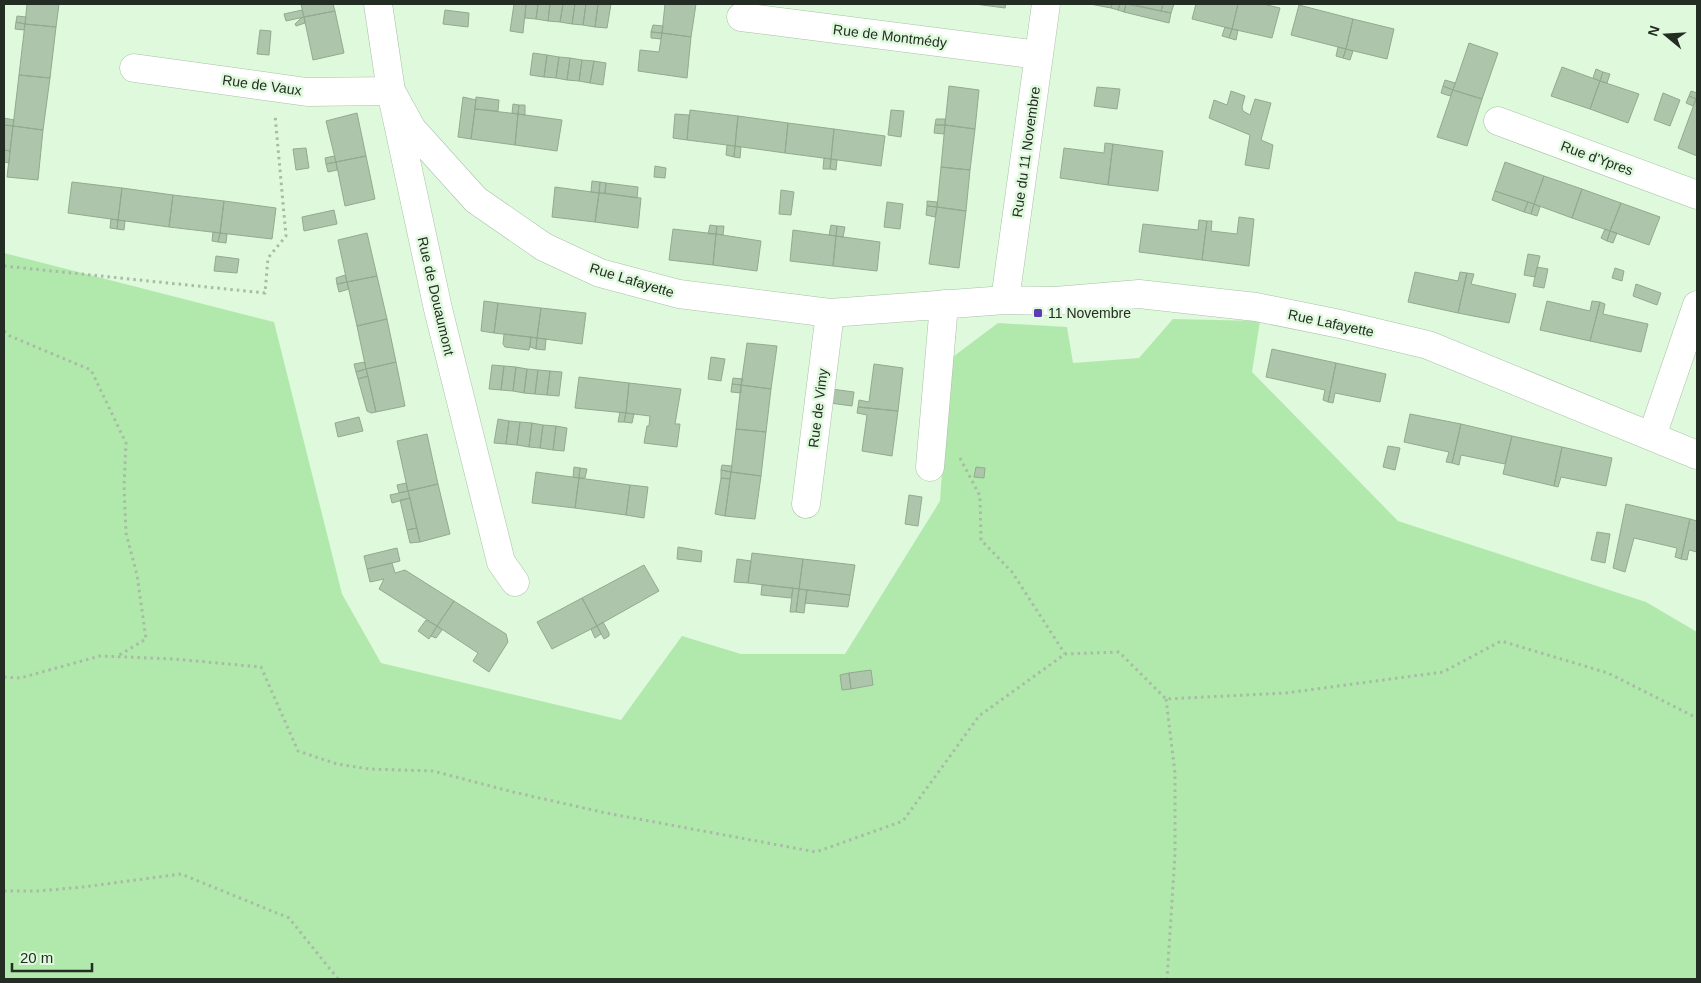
<svg xmlns="http://www.w3.org/2000/svg" width="1701" height="983" font-family="Helvetica,sans-serif">
<style>
.green{fill:#b1e9ad}
.building{fill:#adc6ab;stroke:#92aa90}
.lines{fill:none;stroke-linecap:round;stroke-linejoin:round}
.street-casing{stroke:#a8c1a6;stroke-width:29}
.path{stroke:#a7bba5;stroke-width:3;stroke-dasharray:2.5 4;stroke-linecap:butt}
.street{stroke:#fff;stroke-width:28}
.poi-dot{fill:#5c3cb4;stroke:#dff9dd;stroke-width:2}
.labels{text-anchor:middle;stroke-width:5;stroke-linejoin:round;paint-order:stroke}
.street-label{font-size:14px;fill:#242d23;stroke:#dff9dd}
.poi-label{font-size:14px;fill:#242d23;stroke:#dff9dd;text-anchor:start}
</style>
<rect width="100%" height="100%" fill="#dff9dd"/>
<!-- green -->
<path class="green" d="M4 253 274 322 342 594 381 663 621 720 682 636 741 654H845L940 501 950 359 998 323 1067 327 1073 363 1139 358 1173 319 1260 321 1252 372 1398 521 1646 602 1697 632V979H4Z"/>
<!-- building -->
<path class="building" d="M27 4H59L56 27 25 24Z
M301 4H333L335 11 304 17Z
M514 4H526L523 33 510 31Z
M526 4H538L536 19 525 18Z
M538 4H550L548 21 536 19Z
M550 4H563L560 22 548 21Z
M563 4H575L572 24 560 22Z
M575 4H586L583 25 572 24Z
M586 4H598L595 27 583 25Z
M598 4H611L607 28 595 27Z
M665 4H696L691 37 662 33Z
M975 4H1006L1005 8Z
M1090 4H1112L1111 8Z
M1112 4H1120L1118 10 1111 8Z
M1120 4H1126L1124 12 1118 10Z
M1126 4 1171 13 1169 23 1124 12Z
M1131 4H1163L1161 11Z
M1163 4H1174L1171 13 1161 11Z
M1196 4H1238L1232 29 1192 19Z
M1238 4H1263L1280 8 1272 38 1232 29Z
M1299 5 1353 19 1346 49 1291 35Z
M302 10 304 17 286 21 284 14Z
M445 10 469 13 468 27 443 24Z
M335 11 344 53 313 60 304 17Z
M17 16 26 17 25 24 16 22Z
M304 17 305 23 296 26 295 24 301 18Z
M1353 19 1394 29 1387 59 1346 49Z
M16 22 25 24 24 30 15 29Z
M25 24 56 27 50 78 19 75Z
M653 25 663 26 662 33 651 32Z
M1225 27 1232 29 1229 38 1222 36Z
M1232 29 1238 30 1236 40 1229 38Z
M260 30 271 31 269 55 257 54Z
M651 32 662 33 661 39 651 38Z
M662 33 691 37 687 78 638 71 640 50 659 52Z
M1469 43 1498 53 1482 99 1453 90Z
M1338 47 1346 49 1343 58 1336 56Z
M1346 49 1353 51 1350 60 1343 58Z
M533 53 547 55 544 77 530 75Z
M547 55 559 57 556 78 544 77Z
M559 57 570 58 567 80 556 78Z
M570 58 582 60 579 81 567 80Z
M582 60 594 61 590 83 579 81Z
M594 61 606 63 603 85 590 83Z
M1562 67 1600 81 1590 109 1551 96Z
M1596 69 1603 72 1600 81 1593 78Z
M1603 72 1610 74 1607 83 1600 81Z
M19 75 50 78 43 130 13 126Z
M1445 80 1455 83 1453 90 1443 86Z
M1600 81 1639 94 1628 123 1590 109Z
M949 86 979 90 975 129 945 125Z
M1443 86 1453 90 1450 96 1441 93Z
M1097 87 1120 89 1117 109 1094 106Z
M1453 90 1482 99 1467 146 1437 137Z
M1231 91 1245 96 1242 107 1243 111 1250 115 1255 99 1271 103 1261 140 1273 145 1269 169 1245 165 1250 135 1209 118 1214 100 1227 105Z
M1691 91 1697 93 1696 99 1689 96Z
M1663 93 1680 100 1670 126 1654 120Z
M1689 96 1696 99 1693 106 1686 103Z
M463 97 476 100 471 139 458 137Z
M476 97 499 100 498 111 475 109Z
M1696 99H1697V156L1678 148Z
M513 104 519 105 518 114 512 113Z
M519 105H525V115L518 114Z
M475 109 518 114 515 145 471 139Z
M690 110 738 116 735 146 687 140Z
M891 110 904 111 901 137 888 135Z
M357 113 366 156 336 162 326 121Z
M518 114 562 120 557 151 515 145Z
M675 114 689 115 687 140 673 138Z
M738 116 788 123 785 153 735 146Z
M4 118 14 120 13 126 4 125Z
M936 119H945V125H935Z
M788 123 834 129 831 159 785 153Z
M4 125 13 126 10 151 4 150Z
M935 125H945L944 134 934 133Z
M945 125 975 129 970 170 941 167Z
M13 126 43 130 38 180 7 177Z
M834 129 885 136 881 166 831 159Z
M1105 143 1113 144 1108 185 1060 178 1064 148 1104 153Z
M1113 144 1163 151 1158 191 1108 185Z
M727 145 735 146 734 157 726 155Z
M735 146 741 147 740 158 734 157Z
M306 148 309 168 296 170 293 149Z
M4 150 10 151 9 163 4 162Z
M334 156 336 162 326 164 325 158Z
M366 156 375 199 345 206 336 162Z
M824 158 831 159 830 169H823Z
M831 159 837 160 836 170 830 169Z
M336 162 337 170 328 172 326 164Z
M1505 162 1544 176 1534 204 1495 191Z
M655 166 666 168 665 178 654 177Z
M941 167 970 170 966 211 937 207Z
M1544 176 1582 189 1572 218 1534 204Z
M592 181 600 182 599 193 591 192Z
M72 182 122 188 118 220 68 213Z
M600 182 606 183 605 193H599Z
M606 183 638 187 637 198 605 193Z
M555 187 599 193 595 222 552 217Z
M122 188 173 195 169 227 118 220Z
M1582 189 1621 203 1610 231 1572 218Z
M781 190 794 192 791 215 779 214Z
M1495 191 1528 202 1524 212 1492 200Z
M599 193 641 198 638 228 595 222Z
M173 195 224 201 220 233 169 227Z
M224 201 276 208 272 239 220 233Z
M927 201 937 202V207L927 206Z
M887 202 903 204 900 229 884 227Z
M1528 202 1534 204 1531 214 1524 212Z
M1621 203 1660 217 1649 245 1610 231Z
M1534 204 1540 207 1537 216 1531 214Z
M927 206 937 207 935 217 926 215Z
M937 207 966 211 959 268 929 264Z
M334 210 337 224 304 231 302 217Z
M1239 217 1254 219 1249 266 1202 260 1207 221H1212L1211 231 1237 234Z
M111 219 118 220 117 229 110 228Z
M118 220 125 221 124 230 117 229Z
M1199 220 1207 221 1202 260 1139 252 1143 224 1198 230Z
M710 225 717 226 716 234H708Z
M831 225 837 226 836 236 829 235Z
M717 226H724L723 235 716 234Z
M837 226 845 227 843 237 836 236Z
M673 229 716 234 713 265 669 260Z
M1605 229 1610 231 1607 241 1601 238Z
M793 230 836 236 833 266 790 261Z
M1610 231 1617 233 1613 243 1607 241Z
M213 232 220 233 218 242 212 241Z
M220 233 227 234 226 243 218 242Z
M367 233 377 276 347 282 338 240Z
M716 234 761 241 757 271 713 265Z
M836 236 880 242 877 271 833 266Z
M1528 254 1540 256 1535 277 1524 275Z
M216 256 239 259 237 273 214 271Z
M1537 267 1548 269 1544 288 1533 286Z
M1615 268 1624 271 1622 281 1612 278Z
M1415 272 1458 281 1460 272 1467 273 1458 313 1408 302Z
M1467 273 1474 274 1471 284 1516 294 1509 323 1458 313Z
M345 275 347 282 337 284 336 278Z
M377 276 387 319 357 326 347 282Z
M347 282 349 289 339 292 337 284Z
M1636 284 1661 293 1657 305 1633 296Z
M484 301 498 303 494 333 481 331Z
M1547 301 1590 311 1592 301 1600 302 1590 341 1540 330Z
M1600 302 1605 304 1603 314 1648 324 1641 352 1590 341Z
M498 303 541 308 537 338 494 333Z
M541 308 586 313 582 344 537 338Z
M387 319 396 362 366 369 357 326Z
M504 334 531 337 529 350 505 347 503 344Z
M531 337 537 338 536 349 530 347Z
M537 338 546 339 545 350 536 349Z
M747 343 777 346 771 389 741 385Z
M1272 349 1336 363 1328 402 1323 400 1325 390 1266 377Z
M711 357 725 359 721 381 708 379Z
M365 362 366 369 356 372 354 364Z
M396 362 405 406 376 412 366 369Z
M1336 363 1386 374 1380 402 1335 393 1333 403 1328 402Z
M874 364 903 368 898 411 858 407 859 400 869 402Z
M492 365 504 366 501 390 489 389Z
M504 366 516 367 513 391 501 390Z
M516 367 527 369 524 393 513 391Z
M366 369 368 376 358 379 356 372Z
M527 369 538 370 535 394 524 393Z
M538 370 550 371 547 395 535 394Z
M550 371 562 372 559 396 547 395Z
M368 376 376 412 371 413 367 411 358 379Z
M579 377 629 383 626 413 575 408Z
M733 378 743 379 741 385 732 384Z
M629 383 681 389 675 424H680L677 447 644 443 647 426H649L650 416 626 413Z
M732 384 741 385V393L731 392Z
M741 385 771 389 766 432 736 429Z
M831 389 854 392 852 406 830 403Z
M858 407 898 411 892 456 862 451 867 415 857 413Z
M620 412 626 413 624 422H618Z
M626 413 634 414 632 423 624 422Z
M1410 414 1461 424 1452 463 1446 462 1449 452 1404 442Z
M359 417 363 431 338 437 335 423Z
M498 419 509 421 506 444 494 443Z
M509 421 520 422 517 445 506 444Z
M520 422 532 423 529 447 517 445Z
M532 423 543 425 540 448 529 447Z
M1461 424 1512 436 1505 464 1461 455 1459 465 1452 463Z
M543 425 556 426 553 450 540 448Z
M556 426 567 428 564 451 553 450Z
M736 429 766 432 761 476 731 472Z
M427 434 438 484 408 491 397 441Z
M1512 436 1562 447 1554 486 1503 474Z
M1388 446 1400 448 1395 470 1383 467Z
M1562 447 1612 458 1606 486 1561 477 1558 487 1554 486Z
M722 465 732 466 731 472 721 470Z
M574 467 580 468 579 478 573 477Z
M976 467 985 468 984 478 974 477Z
M580 468 587 469 585 478H579Z
M721 470 731 472 730 479 721 478Z
M536 472 579 478 575 508 532 503Z
M731 472 761 476 755 519 725 516Z
M579 478 630 485 626 515 575 508Z
M721 478 730 479 725 516 715 514Z
M406 483 408 491 399 493 397 485Z
M438 484 450 534 420 542 408 491Z
M630 485 648 487 644 518 626 515Z
M408 491 410 498 392 503 390 495Z
M909 495 922 497 918 526 905 524Z
M410 498 417 528 407 530 400 500Z
M1626 504 1690 519 1681 559 1675 557 1677 548 1634 538 1625 572 1613 568Z
M1690 519 1697 521V552L1689 550 1687 560 1681 559Z
M417 528 420 542 410 543 407 530Z
M1597 532 1610 534 1605 563 1591 560Z
M678 547 702 551 701 562 677 559Z
M397 548 400 561 367 569 364 556Z
M752 553 803 559 799 589 748 583Z
M737 559 751 561 748 583 734 582Z
M803 559 855 565 850 595 799 589Z
M392 563 395 573 405 570 454 601 437 626 379 589 384 579 370 582 367 569Z
M644 565 659 591 597 626 582 598Z
M762 585 793 588 791 598 761 595Z
M793 588 799 589 796 612H790Z
M799 589 807 590 804 613 796 612Z
M807 590 850 595 848 607 805 603Z
M582 598 597 626 552 649 537 622Z
M454 601 506 634 508 642 489 672 473 661 478 653 437 626Z
M426 620 437 626 429 639 418 631Z
M603 622 609 633V636L604 639 597 626Z
M437 626 442 630 436 638 431 636Z
M597 626 601 634 595 638 591 629Z
M871 670 873 685 851 689 849 673Z
M849 673 851 689 842 690 840 675Z"/>
<g class="lines">
<defs>
<path id="street" d="M378 4 391 91 438 309 501 562 515 582
M741 17 1039 55
M134 68 307 92 391 91
M391 91 412 129 476 200 544 247 600 273 679 294 830 313 1005 300 1055 301 1139 294 1256 307 1340 324 1428 345 1697 455
M1498 121 1697 195
M1005 300 1046 4
M1652 436 1697 305
M930 467 944 304
M806 504 830 313"/>
</defs>
<!-- street casing -->
<use href="#street" class="street-casing"/>
<!-- path -->
<path class="path" d="M4 266 265 293 268 258 286 236 275 115
M4 331 10 336 91 370 126 443 124 486 126 533 137 575 146 639 116 657
M960 458 980 496 981 540 1012 572 1065 654
M4 677 20 678 100 656 174 659 261 667 298 751 337 764 369 769 433 771 513 792 606 813 816 852 903 821 979 716 1065 654 1119 652 1166 699 1286 693 1443 672 1501 641 1608 673 1697 718
M1166 699 1175 773V854L1167 979
M4 891H38L83 887 181 874 289 918 338 979"/>
<!-- street -->
<use href="#street" class="street"/>
</g>
<!-- markers -->
<rect class="poi-dot" x="1033" y="308" width="10" height="10" rx="2.5"/>
<g class="labels">
<!-- street labels -->
<g class="street-label">
<text transform="translate(890 36) rotate(7)" y="5">Rue de Montmédy</text>
<text transform="translate(262 85) rotate(8)" y="5">Rue de Vaux</text>
<text transform="translate(1026 152) rotate(-82)" y="5">Rue du 11 Novembre</text>
<text transform="translate(1597 158) rotate(20)" y="5">Rue d'Ypres</text>
<text transform="translate(632 280) rotate(17)" y="5">Rue Lafayette</text>
<text transform="translate(436 296) rotate(77)" y="5">Rue de Douaumont</text>
<text transform="translate(1331 323) rotate(12)" y="5">Rue Lafayette</text>
<text transform="translate(818 408) rotate(-83)" y="5">Rue de Vimy</text>
</g>
<!-- poi labels -->
<g class="poi-label">
<text x="1048" y="318">11 Novembre</text>
</g>
</g>
<!-- border -->
<rect width="1701" height="983" fill="none" stroke="#242d23" stroke-width="10"/>
<!-- north arrow -->
<g transform="translate(1666 35) rotate(288)" stroke="#dff9dd" stroke-width="4" paint-order="stroke">
<path d="M0-4L9 19L0 12L-9 19Z" fill="#242d23"/>
<text y="-8" font-size="14" font-weight="bold" text-anchor="middle" fill="#242d23">N</text>
</g>
<!-- scale -->
<path d="M12 963v8h80v-8" fill="none" stroke="#242d23" stroke-width="2.5"/>
<text x="20" y="963" font-size="15" fill="#242d23" stroke="#dff9dd" stroke-width="4" paint-order="stroke">20 m</text>
</svg>
